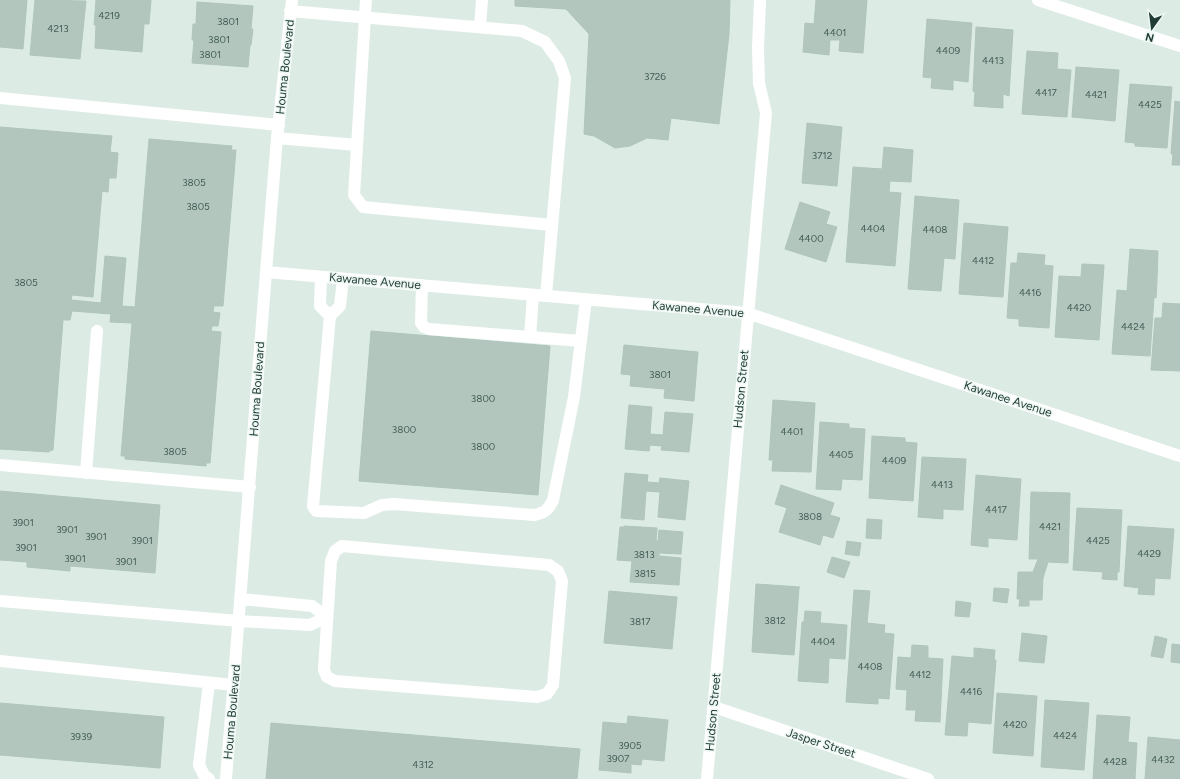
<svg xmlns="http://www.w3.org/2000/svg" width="1180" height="779" font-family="Figtree,sans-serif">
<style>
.building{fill:#b2c6be;stroke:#afc5bc}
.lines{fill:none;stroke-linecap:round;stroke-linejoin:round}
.minor{stroke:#fff;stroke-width:12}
.labels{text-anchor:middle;stroke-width:3;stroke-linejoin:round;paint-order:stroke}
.number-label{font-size:10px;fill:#435e56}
.street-label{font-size:12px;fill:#1e3b34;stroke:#eef7f3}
</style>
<rect width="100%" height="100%" fill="#ddebe5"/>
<!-- building -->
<path class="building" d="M0 0H27L23 49 0 47Z
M35 0 86 1 80 59 30 55Z
M96 0H151L149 24H144L142 52 95 48 96 25H94Z
M515 0H730L729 34 719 124 671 118 668 140 647 138 630 146 615 148 594 136 584 134 589 34 566 9 515 6Z
M816 0H867L863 53 839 51 840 40H830L829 55 803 52 805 23 814 24Z
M197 2 253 6 251 29H253L251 45H250L248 67 192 63 194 40H192L193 24H196Z
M927 19 972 23 968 82 953 80V90L931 88 932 78 923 77Z
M976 27 1013 30 1009 96 1003 94V108L974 106 975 92 973 91Z
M1027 51 1058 53 1057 69 1071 70 1067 117 1022 114Z
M1076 67 1119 70 1115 121 1072 117Z
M1130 84 1172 87 1167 148 1135 146V143L1125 142Z
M1175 101 1180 102V165H1172L1173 154H1171Z
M807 123 842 127 837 186 802 183Z
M0 127 112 136 110 152 118 153 116 178H109L108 192 102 191 93 297 72 295 71 300 101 303 105 256 126 258 122 306 135 307 149 139 232 146 231 150H236L223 306H214L213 312 220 313 218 326H212L211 331 221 332 210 463H206V466L125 459V456H121L132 323 110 322 111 314 72 311 70 320H63L53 450 49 451V452L0 449Z
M884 147 913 150 911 182 890 181 889 192 901 193 895 266 846 262 853 167 882 169Z
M915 196 959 200 955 259 944 258 941 291 908 289Z
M800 202 830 212 826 224 837 227 826 262 785 249Z
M964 223 1008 227 1003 297 959 294Z
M1130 249 1158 251 1157 280 1156 298 1154 297 1150 356 1112 354 1117 290 1127 291Z
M1018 253 1045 255 1044 265 1053 266 1049 328 1019 326V319L1007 318 1011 263H1017Z
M1082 264 1104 265 1099 340 1055 337 1059 276 1081 277Z
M1163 303 1180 304V371L1151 370 1155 318H1162Z
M371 331 550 346 538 495 359 481Z
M624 345 698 352 694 401 664 398 665 389 630 386 631 375 621 374Z
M773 400 815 403 811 472 772 471 773 460H769Z
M629 405 652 407 650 434 663 435 665 412 693 414 689 452 661 450 662 446 650 445 649 451 625 449Z
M820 422 849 424V428L865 429 862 480 842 479 841 490 816 489Z
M872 436 905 438V442L917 443 913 501 869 498Z
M922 457 966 459 963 510 943 509V519L918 517Z
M625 473 648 475 647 482 659 483 660 478 689 481 685 520 658 517 660 492 646 491 644 520 621 518Z
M976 475 1021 479 1017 540 988 538V547L971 545Z
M781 485 834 503 830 515 840 518 833 538 823 535 820 545 779 532 787 508 775 504Z
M0 491 160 505 155 573 70 566V571L27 567V562L0 560Z
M1031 492 1070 493 1068 563 1048 562 1043 578 1042 600H1029V606H1019L1020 599H1017L1018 572H1033L1038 559H1029Z
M1077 508 1122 510 1119 572H1117V580L1102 579 1103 572 1073 570Z
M867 519 882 520 881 539 866 538Z
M624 526 657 528 656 541H658L659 530 683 532 681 554 659 553V556L681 558 679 585 630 582 632 561 617 560 620 527H624Z
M1128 526 1174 529 1170 579 1155 578 1154 595 1138 594 1139 588 1124 586Z
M847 541 861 543 859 556 845 554Z
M832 557 850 562 844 578 827 572Z
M756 584 800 587 799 588 794 655 752 652Z
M994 588 1009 589 1007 603 993 601Z
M854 590 870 591 867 623 885 625 884 633 894 634 889 699 878 698V704L846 702Z
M609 591 677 597 672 649 604 643Z
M956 601 971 603 969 617 955 616Z
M805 611 821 612 820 623 847 625 845 659 829 658 828 683 798 681 802 622H804Z
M1022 633 1047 636 1044 663 1019 661Z
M1155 636 1167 639 1163 658 1151 656Z
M1172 644 1180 645V663L1171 662Z
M912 645 928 646V658L943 659 940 722 915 721 916 710H906L907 690 896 689 898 657 911 658Z
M974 648 995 650 994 660H996L991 724 968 722 967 736 945 735 952 656 974 658Z
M997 693 1037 696 1033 756 993 753Z
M1045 700 1089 703 1084 770 1041 767Z
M0 703 164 717 160 768 0 755Z
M1097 715 1130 717 1128 742 1137 743 1135 779H1093Z
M628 716 668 720 664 761 642 759 641 765 631 764V773L599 770 603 722 627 724Z
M271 723 580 749 577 779H266Z
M1148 737 1180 740V779H1145Z"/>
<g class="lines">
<!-- minor -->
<path class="minor" d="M366 0 354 195 363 207 552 225
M1038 0 1180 46
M290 11 522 31 545 42 559 61 565 78 546 296
M480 27 482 0
M0 98 279 125
M277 138 357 145
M266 272 747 313 1180 456
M321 277 320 306 330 316 340 306 343 279
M422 285 421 323 424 327 429 329 581 341
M330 316 313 506 316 511 364 513 382 505 394 504 534 515C545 513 549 509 553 500L574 397 586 299
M530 337 533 295
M0 465 250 487
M86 473 97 331
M342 546 549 565 558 571 562 581 553 685 547 694 537 697 335 681 327 677 324 670 331 561 335 551Z
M0 601 239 621 310 625 327 617 312 606 241 599
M0 661 234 685
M209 683 199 765 204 775 209 779
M714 707 928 779
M226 779 266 272 277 138 292 0
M707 779 766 113 759 83 758 48 760 0"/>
</g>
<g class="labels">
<!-- number labels -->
<g class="number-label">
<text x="109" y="19">4219</text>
<text x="228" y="25">3801</text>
<text x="58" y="32">4213</text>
<text x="835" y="36">4401</text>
<text x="219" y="43">3801</text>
<text x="948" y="54">4409</text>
<text x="210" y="58">3801</text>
<text x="993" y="64">4413</text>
<text x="655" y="80">3726</text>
<text x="1046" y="96">4417</text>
<text x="1096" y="98">4421</text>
<text x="1150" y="108">4425</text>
<text x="822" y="159">3712</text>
<text x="194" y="186">3805</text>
<text x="198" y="210">3805</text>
<text x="873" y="232">4404</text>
<text x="935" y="233">4408</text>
<text x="811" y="242">4400</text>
<text x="983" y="264">4412</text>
<text x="26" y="286">3805</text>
<text x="1030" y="296">4416</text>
<text x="1079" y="311">4420</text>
<text x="1133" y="330">4424</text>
<text x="660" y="378">3801</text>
<text x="483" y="402">3800</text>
<text x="404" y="433">3800</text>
<text x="792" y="435">4401</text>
<text x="483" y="450">3800</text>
<text x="175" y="455">3805</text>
<text x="841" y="458">4405</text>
<text x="894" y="464">4409</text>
<text x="942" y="488">4413</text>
<text x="996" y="513">4417</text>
<text x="810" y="520">3808</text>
<text x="23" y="526">3901</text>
<text x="1050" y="530">4421</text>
<text x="67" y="533">3901</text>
<text x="96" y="540">3901</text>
<text x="142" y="544">3901</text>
<text x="1098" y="544">4425</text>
<text x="26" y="551">3901</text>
<text x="1149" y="557">4429</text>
<text x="644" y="558">3813</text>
<text x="75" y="562">3901</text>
<text x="126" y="565">3901</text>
<text x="645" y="577">3815</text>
<text x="775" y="624">3812</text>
<text x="640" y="625">3817</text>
<text x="823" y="645">4404</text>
<text x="870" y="670">4408</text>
<text x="920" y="678">4412</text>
<text x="971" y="695">4416</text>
<text x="1015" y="728">4420</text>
<text x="1065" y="739">4424</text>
<text x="81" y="740">3939</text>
<text x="630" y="749">3905</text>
<text x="618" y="762">3907</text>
<text x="1163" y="763">4432</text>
<text x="1115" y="765">4428</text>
<text x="423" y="768">4312</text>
</g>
<!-- street labels -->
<g class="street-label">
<text transform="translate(285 67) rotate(-84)" y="4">Houma Boulevard</text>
<text transform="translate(375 281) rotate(5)" y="4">Kawanee Avenue</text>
<text transform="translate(698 309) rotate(5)" y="4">Kawanee Avenue</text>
<text transform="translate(257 389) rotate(-86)" y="4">Houma Boulevard</text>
<text transform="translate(741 389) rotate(-85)" y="4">Hudson Street</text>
<text transform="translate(1008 399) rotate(18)" y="4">Kawanee Avenue</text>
<text transform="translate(232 712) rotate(-85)" y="4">Houma Boulevard</text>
<text transform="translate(713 712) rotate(-85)" y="4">Hudson Street</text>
<text transform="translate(821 743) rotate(18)" y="4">Jasper Street</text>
</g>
</g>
<!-- north arrow -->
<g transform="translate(1152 28) rotate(194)" stroke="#eef7f3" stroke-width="3" paint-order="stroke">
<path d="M0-3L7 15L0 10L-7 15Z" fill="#1e3b34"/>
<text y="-6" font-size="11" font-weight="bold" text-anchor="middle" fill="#1e3b34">N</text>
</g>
</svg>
